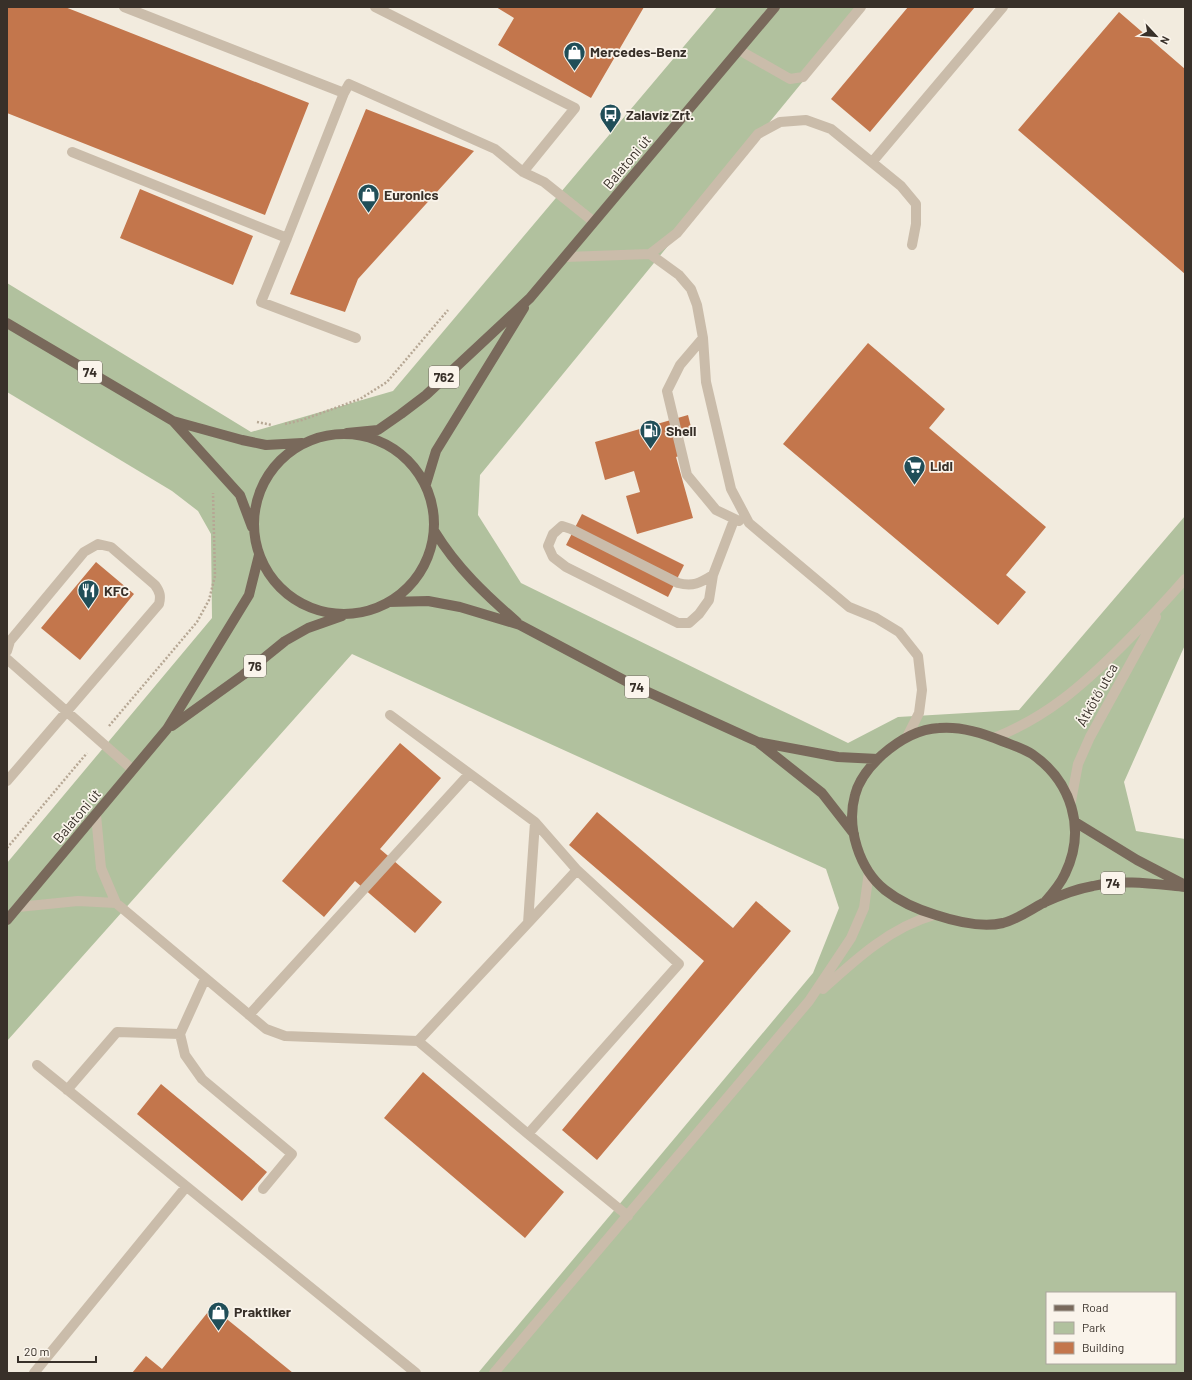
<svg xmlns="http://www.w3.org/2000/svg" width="1192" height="1380" font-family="Barlow,sans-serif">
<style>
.green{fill:#b1c19e;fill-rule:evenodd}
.building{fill:#c3764c}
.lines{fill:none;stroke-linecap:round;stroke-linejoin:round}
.path{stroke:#b6a794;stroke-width:2.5;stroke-dasharray:2 2;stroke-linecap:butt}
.minor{stroke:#cabcaa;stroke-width:10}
.major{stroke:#79695b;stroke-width:10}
.labels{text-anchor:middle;stroke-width:3.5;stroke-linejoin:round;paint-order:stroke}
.shield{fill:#faf4eb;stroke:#726b63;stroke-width:1}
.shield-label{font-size:13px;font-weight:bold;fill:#383029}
.poi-label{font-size:14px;font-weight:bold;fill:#383029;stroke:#faf4eb;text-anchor:start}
.street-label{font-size:14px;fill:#383029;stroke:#faf4eb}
</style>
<rect width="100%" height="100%" fill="#f2ebde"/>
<!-- green -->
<path class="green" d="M717 7H864L480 475 478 515 521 583 848 743 898 717 1019 710 1185 516V645L1124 782 1136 831 1185 839V1373H478L813 973 839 908 826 869 352 654 7 1041V863L212 618 211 534 198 511 172 491 7 392V283L251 432 393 391ZM1047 1293H1175V1363H1047Z"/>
<!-- building -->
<path class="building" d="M7 7H65L309 103 265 215 7 113Z
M496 7H644L591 98 498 45 514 18Z
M908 7H975L870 132 831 99Z
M1119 12 1185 69V274L1018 130Z
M366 109 474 151 358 279 345 312 290 294Z
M140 189 253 236 233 285 120 238Z
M868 343 945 409 929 428 1046 527 1006 575 1026 592 998 625 783 444Z
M688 415 692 431 676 435 682 455 676 457 693 518 637 534 626 496 640 492 634 471 605 480 595 442Z
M582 514 684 565 668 597 566 545Z
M96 562 134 594 80 660 41 628Z
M400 743 441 778 380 849 442 902 415 933 355 881 324 917 282 881Z
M597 812 733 928 756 901 791 931 597 1160 562 1130 704 961 569 845Z
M423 1072 564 1192 525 1238 384 1118Z
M161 1084 267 1172 242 1201 137 1114Z
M212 1307 293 1373H132L146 1356 162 1369Z"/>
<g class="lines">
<!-- path -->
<path class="path" d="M257 422 272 425
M285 424 302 420 360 399 387 382 448 310
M109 726 197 622 209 600 215 576 213 493
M7 848 87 753"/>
<!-- minor -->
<path class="minor" d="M124 7 344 93 349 84 495 149 523 172 544 182 594 222
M375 7 575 108 523 172
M739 50 790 79 803 77 861 7
M72 152 287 238 344 93
M873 161 1003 7
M287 238 261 302 356 338
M650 254 679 275 691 289 697 305 703 338 706 382 731 489 749 523 849 607 876 618 899 632 918 656 922 690 919 713 907 737
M565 257 650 254 677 233 758 134 780 122 806 120 831 129 901 186 916 204V224L912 245
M703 338 680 365 667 391 687 475 716 510 739 521
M713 575C700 583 693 587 678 583L571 529 562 526 553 534 548 546 553 557 566 567 678 623H689L699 614 709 600 713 575 734 520
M7 651 10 641 84 552 98 544 111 547 155 585C160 592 161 596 159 604L7 781
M7 659 133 770
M994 738C1047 717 1083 685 1122 646 1144 624 1165 602 1185 579
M1071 801 1078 764 1090 737 1156 617
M96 815 101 868 116 903 266 1029 285 1036 418 1041 528 923 535 822 390 715
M535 822 577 870
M18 907 78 901 116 903
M823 989C856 959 891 927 934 915
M249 1015 469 774
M180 1034 185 1055 202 1079 292 1154 263 1189
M418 1041 528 1134 628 1216
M37 1065 416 1373
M67 1090 117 1032 180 1034 205 979
M528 1134 679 964 577 870 528 923
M34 1373 186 1187
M494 1373 809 1001 851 938 864 908 869 872"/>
<!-- major -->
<path class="major" d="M7 323 173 421 242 440 266 445 302 443
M173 421 240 495 252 527
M347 433 378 430 401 414 426 395 530 298 775 7
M254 524a90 90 0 1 1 180 0a90 90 0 1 1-180 0Z
M426 484 436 451 524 308
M435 532C457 568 486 595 517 622
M389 602 428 601 460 607 520 625 637 687 758 742 838 757 878 759
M172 726 243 675 285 641 308 628 342 616
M759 743 822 793 854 834
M1075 822 1137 860 1185 885
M1044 903C1052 894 1060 885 1065 874 1087 829 1071 781 1032 754 1023 748 1012 745 1002 741 983 733 960 726 939 728 917 729 898 741 882 755 870 766 859 779 855 795 846 827 859 869 885 890 899 901 919 910 936 915 957 922 981 928 1003 923 1018 919 1030 910 1043 903 1058 896 1076 889 1093 886 1123 879 1154 884 1185 887
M7 920 167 729 249 595 259 555"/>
</g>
<!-- icons -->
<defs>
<symbol id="shop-pin" viewBox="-11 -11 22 30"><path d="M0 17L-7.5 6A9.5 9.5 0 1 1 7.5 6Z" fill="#204e58" stroke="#faf4eb"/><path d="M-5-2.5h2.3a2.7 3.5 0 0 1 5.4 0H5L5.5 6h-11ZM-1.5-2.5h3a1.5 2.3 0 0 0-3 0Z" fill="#fff"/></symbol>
<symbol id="bus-pin" viewBox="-11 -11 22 30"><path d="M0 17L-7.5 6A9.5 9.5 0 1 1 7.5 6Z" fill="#204e58" stroke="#faf4eb"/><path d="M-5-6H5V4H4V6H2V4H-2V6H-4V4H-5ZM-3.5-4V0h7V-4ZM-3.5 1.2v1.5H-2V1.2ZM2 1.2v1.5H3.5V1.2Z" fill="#fff"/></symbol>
<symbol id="fuel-pin" viewBox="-11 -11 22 30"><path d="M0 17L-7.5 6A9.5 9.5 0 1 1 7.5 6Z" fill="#204e58" stroke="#faf4eb"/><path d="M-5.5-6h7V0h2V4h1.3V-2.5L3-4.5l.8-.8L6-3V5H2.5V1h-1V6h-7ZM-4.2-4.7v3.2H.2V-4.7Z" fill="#fff"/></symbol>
<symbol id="supermarket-pin" viewBox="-11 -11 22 30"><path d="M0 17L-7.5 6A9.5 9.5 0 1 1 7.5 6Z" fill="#204e58" stroke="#faf4eb"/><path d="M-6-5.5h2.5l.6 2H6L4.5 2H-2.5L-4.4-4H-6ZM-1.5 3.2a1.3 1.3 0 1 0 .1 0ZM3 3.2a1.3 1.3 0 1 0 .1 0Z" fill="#fff"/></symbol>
<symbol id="restaurant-pin" viewBox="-11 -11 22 30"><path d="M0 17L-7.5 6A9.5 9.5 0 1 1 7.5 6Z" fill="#204e58" stroke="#faf4eb"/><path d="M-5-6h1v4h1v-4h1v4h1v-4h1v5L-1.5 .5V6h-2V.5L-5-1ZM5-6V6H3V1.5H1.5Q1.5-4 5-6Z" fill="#fff"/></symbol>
</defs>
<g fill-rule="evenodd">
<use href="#shop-pin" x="562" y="40" width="25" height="34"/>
<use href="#bus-pin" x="598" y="102" width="25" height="34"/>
<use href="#shop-pin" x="356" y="182" width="25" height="34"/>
<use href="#fuel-pin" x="638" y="418" width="25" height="34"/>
<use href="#supermarket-pin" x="902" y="454" width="25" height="34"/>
<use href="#restaurant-pin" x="76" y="578" width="25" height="34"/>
<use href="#shop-pin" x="206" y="1300" width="25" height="34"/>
</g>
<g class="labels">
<!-- shield labels -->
<g class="shield">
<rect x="78" y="361" width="24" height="22" rx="3"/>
<rect x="429" y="366" width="30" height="22" rx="3"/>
<rect x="244" y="655" width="22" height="22" rx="3"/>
<rect x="625" y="676" width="24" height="22" rx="3"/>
<rect x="1101" y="872" width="24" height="22" rx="3"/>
</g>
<g class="shield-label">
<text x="90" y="377">74</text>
<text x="444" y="382">762</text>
<text x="255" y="671">76</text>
<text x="637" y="692">74</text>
<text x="1113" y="888">74</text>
</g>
<!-- poi labels -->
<g class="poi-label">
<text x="590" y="57">Mercedes-Benz</text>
<text x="626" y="120">Zalavíz Zrt.</text>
<text x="384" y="200">Euronics</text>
<text x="666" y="436">Shell</text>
<text x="930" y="471">Lidl</text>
<text x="104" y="596">KFC</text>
<text x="234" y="1317">Praktiker</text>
</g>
<!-- street labels -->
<g class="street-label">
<text transform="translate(627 162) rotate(-50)" y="5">Balatoni út</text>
<text transform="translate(1097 695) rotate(-61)" y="5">Átkötő utca</text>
<text transform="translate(77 816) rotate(-50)" y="5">Balatoni út</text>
</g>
</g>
<!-- border -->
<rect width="1192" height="1380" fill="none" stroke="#383029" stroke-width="16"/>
<!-- legend -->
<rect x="1046" y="1292" width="130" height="72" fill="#faf4eb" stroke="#aca69d"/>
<rect x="1054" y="1305" width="20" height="6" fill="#79695b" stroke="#aca69d"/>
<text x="1082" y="1312" font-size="12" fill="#383029">Road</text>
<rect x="1054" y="1322" width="20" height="12" fill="#b1c19e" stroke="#aca69d"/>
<text x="1082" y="1332" font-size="12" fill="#383029">Park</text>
<rect x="1054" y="1342" width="20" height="12" fill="#c3764c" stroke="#aca69d"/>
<text x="1082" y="1352" font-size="12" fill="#383029">Building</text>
<!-- north arrow -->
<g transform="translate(1156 36) rotate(116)" stroke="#faf4eb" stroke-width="3" paint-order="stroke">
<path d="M0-3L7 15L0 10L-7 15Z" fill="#383029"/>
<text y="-6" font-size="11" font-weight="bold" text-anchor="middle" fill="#383029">N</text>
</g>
<!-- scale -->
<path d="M18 1356v6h78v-6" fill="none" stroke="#383029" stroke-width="2"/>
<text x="24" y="1356" font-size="12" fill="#383029" stroke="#faf4eb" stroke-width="3" paint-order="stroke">20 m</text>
</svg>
